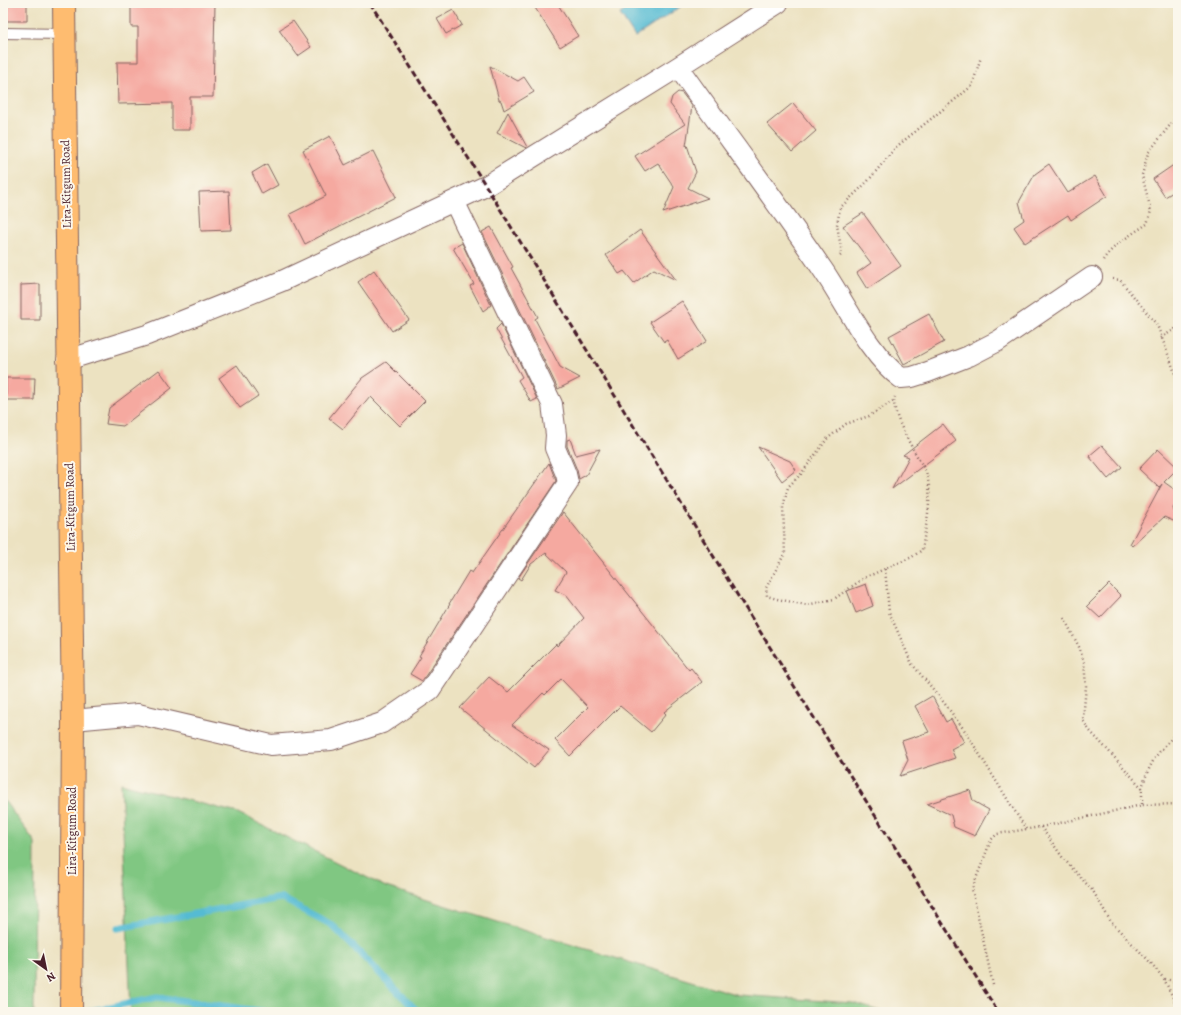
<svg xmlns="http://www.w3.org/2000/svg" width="1181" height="1015" font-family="Alegreya,serif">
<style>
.green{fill:#80c782;stroke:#657356}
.water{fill:#55bbd3;stroke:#506d7f}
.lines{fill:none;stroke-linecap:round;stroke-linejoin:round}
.stream{stroke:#55bbd3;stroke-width:7}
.building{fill:#f5a9a0}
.service-casing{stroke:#836360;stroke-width:12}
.minor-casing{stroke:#836360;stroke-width:22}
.primary-casing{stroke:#836360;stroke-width:24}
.path{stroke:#836360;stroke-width:2.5;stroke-dasharray:1 3;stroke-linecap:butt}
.service{stroke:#fff;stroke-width:10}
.minor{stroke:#fff;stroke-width:20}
.primary{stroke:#febc70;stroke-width:22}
.rail{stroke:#4a1f2b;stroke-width:3;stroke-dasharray:6 3;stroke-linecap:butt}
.labels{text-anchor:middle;stroke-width:4;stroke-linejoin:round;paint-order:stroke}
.street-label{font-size:12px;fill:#4a1f2b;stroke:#fbf7ec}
</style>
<rect width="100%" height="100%" fill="#fbf7ec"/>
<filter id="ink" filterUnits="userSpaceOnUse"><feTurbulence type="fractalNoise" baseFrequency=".025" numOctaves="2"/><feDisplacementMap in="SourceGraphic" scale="8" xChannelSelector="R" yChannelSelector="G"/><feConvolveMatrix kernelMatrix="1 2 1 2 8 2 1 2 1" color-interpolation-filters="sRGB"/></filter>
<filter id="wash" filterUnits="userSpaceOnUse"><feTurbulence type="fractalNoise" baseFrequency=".012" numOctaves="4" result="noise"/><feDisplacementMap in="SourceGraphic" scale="16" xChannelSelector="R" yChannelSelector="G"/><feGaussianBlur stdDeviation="0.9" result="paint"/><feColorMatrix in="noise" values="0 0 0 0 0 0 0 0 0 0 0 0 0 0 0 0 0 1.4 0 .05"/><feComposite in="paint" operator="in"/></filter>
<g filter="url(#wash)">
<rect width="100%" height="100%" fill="#ece2c1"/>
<!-- green -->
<path class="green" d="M121 783 238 813 386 887 533 933 738 995 853 1003 883 1012H131Z
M3 799 35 842 34 1012H3Z"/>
<!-- water -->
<path class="water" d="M636 3H686L635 37 620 14Z"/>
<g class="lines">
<!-- stream -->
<path class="stream" d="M118 928 281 898 332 925 418 1012
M91 1011 157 997 267 1012"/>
</g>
<g id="blocks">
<!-- building -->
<path class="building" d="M3 3H27V21H3Z
M131 3H215L213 97H190V130H172V103L118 104 117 62H138V27H131Z
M532 3H557L578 36 560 47Z
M453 10 462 25 446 34 437 19Z
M293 21 311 47 298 56 279 30Z
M490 66 518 81 524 77 534 92 504 110 501 101 499 100Z
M678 92 682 93 692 106 686 146 687 145 696 172 688 188 708 198 663 213 674 187 658 163 645 171 635 156 685 124 670 104 672 97Z
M793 103 816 131 792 152 767 124Z
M508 112 527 147 526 148 497 133Z
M330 136 345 165 373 151 396 197 305 244 290 214 326 196 303 150Z
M1178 162V189L1165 197 1153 179Z
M267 164 278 185 262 194 252 173Z
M1049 164 1068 193 1095 176 1107 196 1071 220 1068 215 1025 243 1014 227 1024 220 1019 202 1035 174Z
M229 191 231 230 201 231 199 192Z
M863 213 901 266 867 289 857 273 871 263 843 226Z
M491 227 513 267 511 268 538 317 535 319 560 367 580 378 558 389 482 232Z
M640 230 676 280 654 269 634 283 624 271 619 274 606 255Z
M462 243 491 305 483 311 470 286 474 284 453 248Z
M374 270 409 320 392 331 358 282Z
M40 284V320H21V285Z
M682 301 707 341 678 359 667 340 664 342 650 322Z
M929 314 944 342 904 364 889 336Z
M501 324 537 399 531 402 518 380 522 377 496 329Z
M386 362 425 401 400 426 370 396 343 429 329 418 362 378Z
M237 365 258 396 240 408 219 378Z
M159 370 172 388 123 426 106 424 109 408Z
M6 378H35L34 400H6Z
M943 424 956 441 892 489 909 457 903 455Z
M570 439 576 455 600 449 586 475 579 479 577 470 567 446V440Z
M1102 445 1122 467 1108 479 1089 456Z
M758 447 790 461 796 470 782 481Z
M1158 449 1178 468 1164 482 1178 492V502L1173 508 1178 523 1164 517 1132 546 1130 544 1162 484 1159 488 1139 469Z
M549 463 556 481 422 681 410 674 421 657 419 656 450 604H449L469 571 472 573Z
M563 512 689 670 691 668 702 682 664 712 666 714 651 732 620 706 570 756 555 740 588 707 561 679 545 695 543 693 512 725 549 750 534 768 460 708 489 677 508 692 556 644 557 646 584 618 566 595 555 590 566 572 546 553 531 564 521 580 518 578Z
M866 584 873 606 856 613 847 591Z
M1109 584 1121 596 1100 618 1087 606Z
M932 696 946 722 951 719 964 742 951 749 955 758 900 776 908 760 902 741 929 732 915 706Z
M970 790 973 801 989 810 975 836 954 827 951 815 927 804Z"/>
</g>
</g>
<g filter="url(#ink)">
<use href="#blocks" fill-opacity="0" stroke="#836360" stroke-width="1"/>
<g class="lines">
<defs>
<path id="service" d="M3 33 64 34"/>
<path id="minor" d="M678 67C726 135 776 201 823 270 845 302 870 356 901 378L912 377 928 372 969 356 998 341 1092 277
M67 360 147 335 282 281 486 186 678 67 778 3
M73 720 138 714 271 745 331 740 382 723 430 690 568 483 566 474 555 448 556 435 552 404 454 201"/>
<path id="primary" d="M64 3 73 720 71 1012"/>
</defs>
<!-- service casing -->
<use href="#service" class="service-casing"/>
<!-- minor casing -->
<use href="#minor" class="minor-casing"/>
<!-- primary casing -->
<use href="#primary" class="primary-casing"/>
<!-- path -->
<path class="path" d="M840 256 841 255V248L837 225 840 208 868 181 896 147 972 86 981 57
M1103 260C1113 245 1132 234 1147 224L1151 211 1142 175 1148 153 1178 115
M1113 279 1120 280 1157 325 1175 373 1178 378
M1161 338 1178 327
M893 401 869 416 846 424 827 439 801 474 788 487 783 507 785 553 766 588 767 596 777 599 807 605 834 599 864 578 912 557 922 550C925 528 935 492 925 470 917 455 889 413 895 397
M885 569 889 612 912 664 942 700 965 731 1026 829
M1064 618 1079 647 1084 662 1086 686 1083 720 1089 730 1116 759 1142 788V805
M1142 788C1146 775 1151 762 1160 751 1166 744 1173 738 1178 729
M1041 827 1063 858 1093 891 1111 922 1151 963 1164 979 1178 1008
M1165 979 1178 982
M993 985 972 889 991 840 997 834 1041 827 1142 805 1178 804"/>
<!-- service -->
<use href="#service" class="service"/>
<!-- minor -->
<use href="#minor" class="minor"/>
<!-- primary -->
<use href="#primary" class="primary"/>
<!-- rail -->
<path class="rail" d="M370 3 486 186 741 601 998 1012"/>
</g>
</g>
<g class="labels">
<!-- street labels -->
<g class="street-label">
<text transform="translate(66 184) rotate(-91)" y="4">Lira-Kitgum Road</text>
<text transform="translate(70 507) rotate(-91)" y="4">Lira-Kitgum Road</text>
<text transform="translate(72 831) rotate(-90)" y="4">Lira-Kitgum Road</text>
</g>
</g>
<!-- margin -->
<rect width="1181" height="1015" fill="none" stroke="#fbf7ec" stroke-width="16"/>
<!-- north arrow -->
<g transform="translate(46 969) rotate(147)" stroke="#fbf7ec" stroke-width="3" paint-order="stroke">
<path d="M0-3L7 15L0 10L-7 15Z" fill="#4a1f2b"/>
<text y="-6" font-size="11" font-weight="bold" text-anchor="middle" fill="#4a1f2b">N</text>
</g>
</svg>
